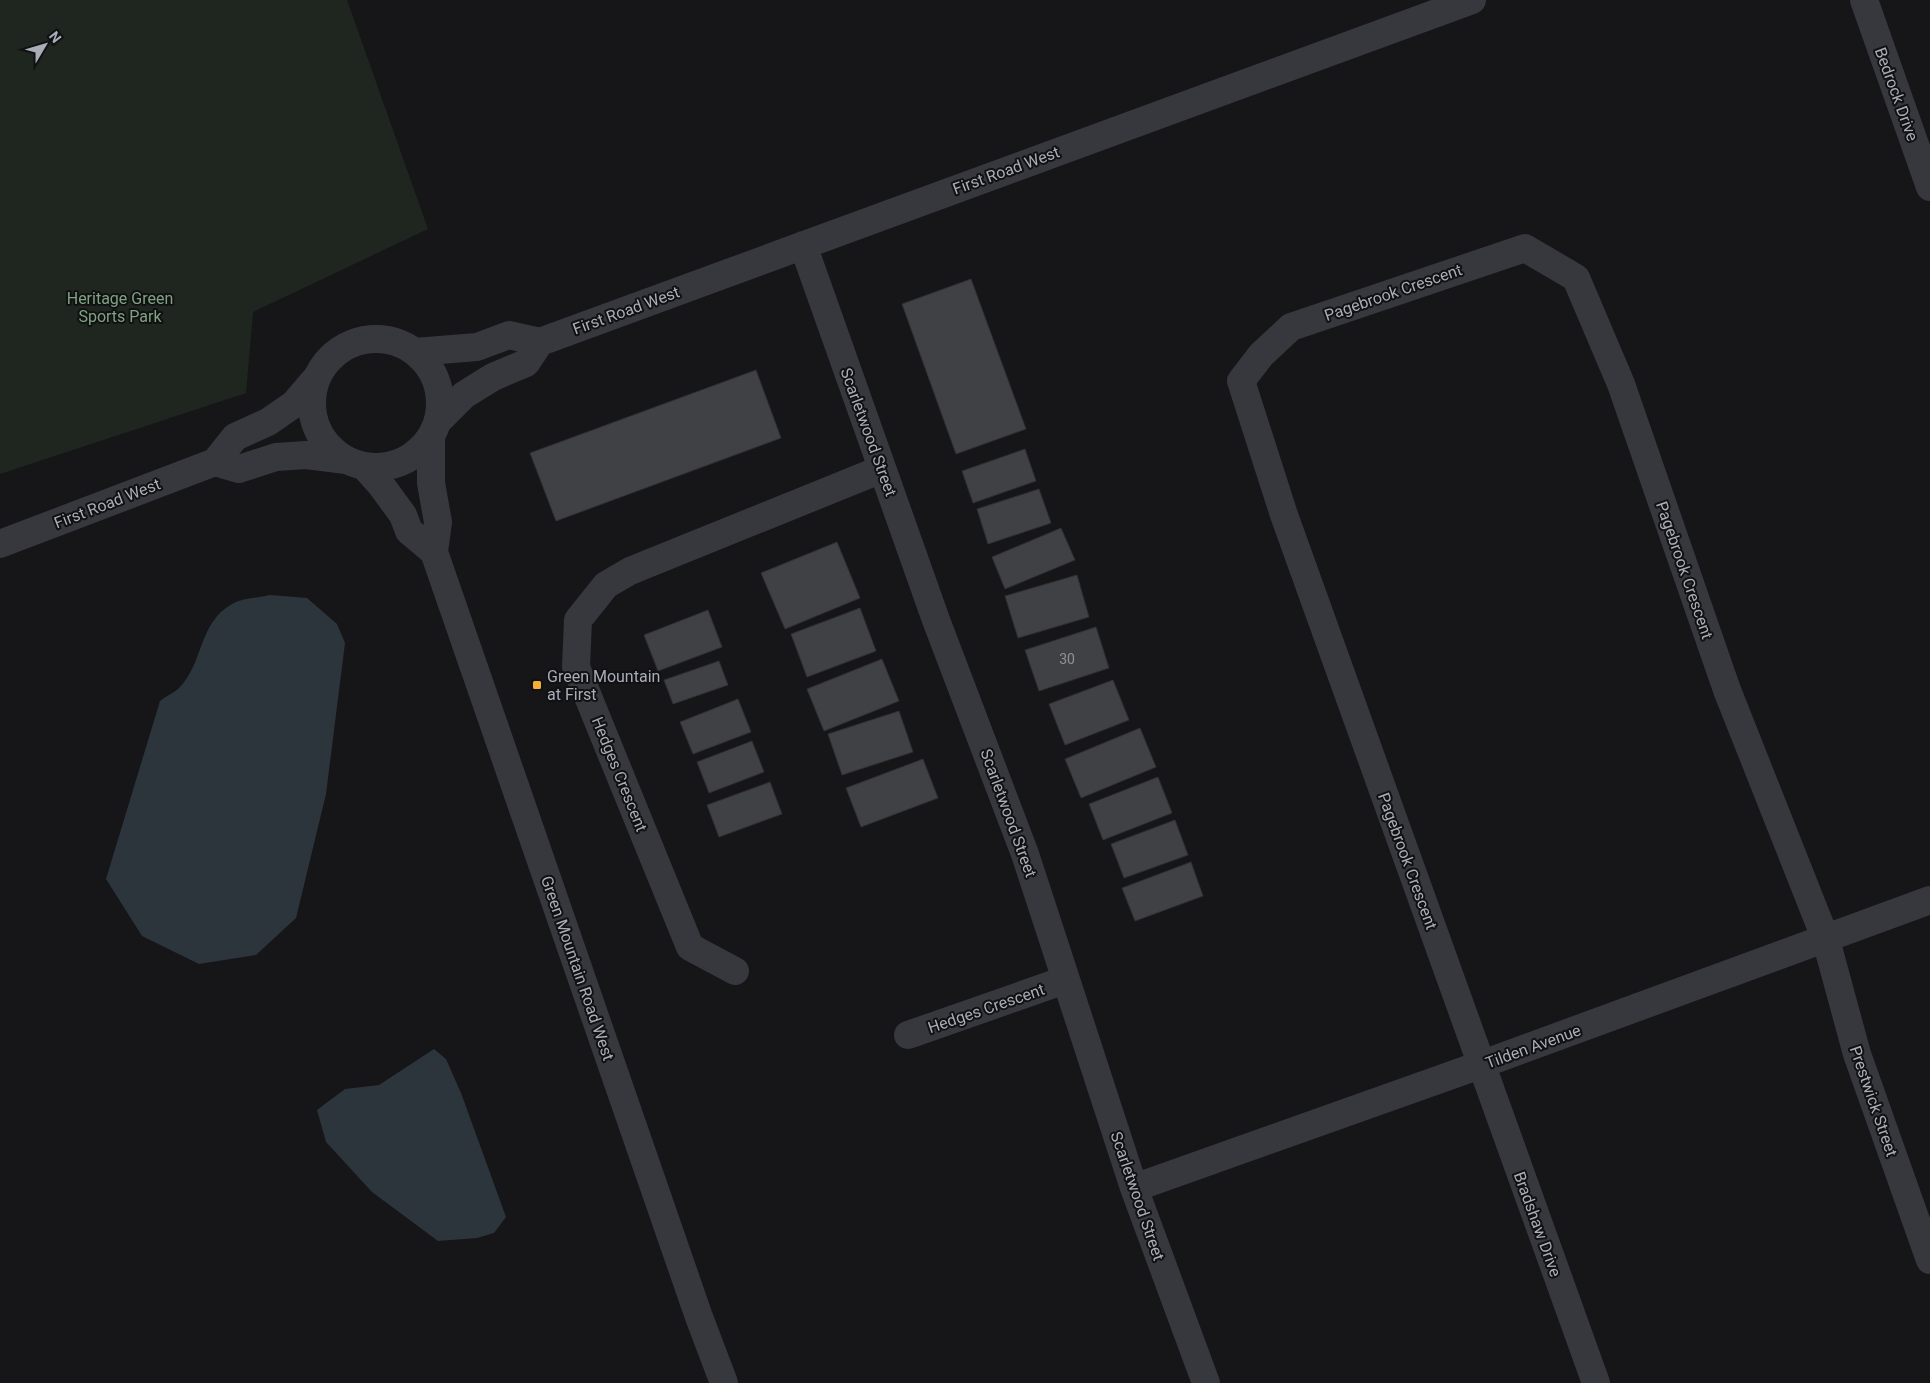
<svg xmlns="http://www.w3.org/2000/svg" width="1930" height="1383" font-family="Roboto,sans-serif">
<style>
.green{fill:#1e261f}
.water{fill:#2c353c}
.building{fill:#404145;stroke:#303034}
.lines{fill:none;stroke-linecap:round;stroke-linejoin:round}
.minor{stroke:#37383d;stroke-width:28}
.poi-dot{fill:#f2b134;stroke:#111113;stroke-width:2}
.labels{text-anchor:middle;stroke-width:4;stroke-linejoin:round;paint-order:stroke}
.number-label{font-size:14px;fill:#8e929b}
.street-label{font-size:16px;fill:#a8adb8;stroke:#111113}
.park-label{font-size:16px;fill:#7fa381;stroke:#111113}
.poi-label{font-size:16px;fill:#a8adb8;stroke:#111113;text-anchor:start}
</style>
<rect width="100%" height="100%" fill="#161618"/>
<!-- green -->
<path class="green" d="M0 0H347L428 229 253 312 246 393 0 474Z"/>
<!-- water -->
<path class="water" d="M270 595 307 598 337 624 345 643 326 794 296 918 256 955 199 964 142 936 106 879 160 701C166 696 174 693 179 688 204 663 198 623 232 604 242 598 259 598 270 595Z
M434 1049 446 1059 461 1093 506 1217 494 1233 477 1238 438 1241 372 1192 326 1142 317 1110 345 1089 379 1085Z"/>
<!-- building -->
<path class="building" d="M971 279 1026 429 956 454 902 304Z
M756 370 781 438 556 521 530 453Z
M1025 449 1036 481 973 503 962 471Z
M1039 489 1051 523 988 544 977 509Z
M1061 528 1075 560 1005 589 992 557Z
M837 542 860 598 785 629 761 573Z
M1077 575 1089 617 1018 638 1005 596Z
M860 608 876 651 807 677 791 634Z
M708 610 722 647 658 671 644 635Z
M1096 627 1109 668 1039 691 1025 650Z
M882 659 899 701 824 731 807 689Z
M719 661 728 685 673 704 664 680Z
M1113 680 1129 720 1065 745 1049 704Z
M738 699 751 732 693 754 680 722Z
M899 711 913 752 842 775 828 734Z
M1140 728 1156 767 1081 798 1065 759Z
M752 741 764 772 709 793 697 762Z
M923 759 938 798 861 827 846 788Z
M1158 777 1172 813 1103 840 1089 804Z
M770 782 782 814 719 837 707 805Z
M1175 820 1188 855 1124 878 1111 844Z
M1191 862 1203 896 1135 921 1122 888Z"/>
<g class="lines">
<!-- minor -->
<path class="minor" d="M1864 0 1930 187
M803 245 936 620 1025 854 1134 1188 1206 1383
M312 403a64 64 0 1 1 128 0a64 64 0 1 1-128 0Z
M415 352 477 347 509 335 540 342 1472 0
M438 421 464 395 493 377 526 363 540 342
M431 438V483L438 522 434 552 699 1317 724 1383
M215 462 239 469 276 457 306 455 346 460
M364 466 381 485 403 515 409 531 434 552
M0 544 215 462 235 437 268 422 294 404 317 377
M735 971 690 947 576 667 578 620 606 585 630 571 882 469
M908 1035 1065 980
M1134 1188 1480 1065 1930 900
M1596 1383 1284 515 1241 381 1261 355 1291 327 1525 248 1576 278 1621 384 1727 690 1826 940 1857 1054 1930 1260"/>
</g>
<!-- markers -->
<rect class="poi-dot" x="532" y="680" width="10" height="10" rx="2.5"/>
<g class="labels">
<!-- number labels -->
<g class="number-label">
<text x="1067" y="664">30</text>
</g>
<!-- street labels -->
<g class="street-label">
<text transform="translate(1897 94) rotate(70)" y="6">Bedrock Drive</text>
<text transform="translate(1006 170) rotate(-20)" y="6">First Road West</text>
<text transform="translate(1393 292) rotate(-19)" y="6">Pagebrook Crescent</text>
<text transform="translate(626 310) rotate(-20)" y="6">First Road West</text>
<text transform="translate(869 432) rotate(70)" y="6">Scarletwood Street</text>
<text transform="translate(107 503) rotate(-21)" y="6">First Road West</text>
<text transform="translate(1685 570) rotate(71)" y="6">Pagebrook Crescent</text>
<text transform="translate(620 774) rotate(68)" y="6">Hedges Crescent</text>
<text transform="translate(1009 813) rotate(70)" y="6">Scarletwood Street</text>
<text transform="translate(1408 861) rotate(70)" y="6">Pagebrook Crescent</text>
<text transform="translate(578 968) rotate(71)" y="6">Green Mountain Road West</text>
<text transform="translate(986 1008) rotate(-19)" y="6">Hedges Crescent</text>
<text transform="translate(1533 1046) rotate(-20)" y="6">Tilden Avenue</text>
<text transform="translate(1874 1101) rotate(71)" y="6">Prestwick Street</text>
<text transform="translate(1138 1196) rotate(71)" y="6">Scarletwood Street</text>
<text transform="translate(1538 1224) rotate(70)" y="6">Bradshaw Drive</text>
</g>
<!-- park labels -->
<g class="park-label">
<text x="120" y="304">Heritage Green<tspan x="120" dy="18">Sports Park</tspan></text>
</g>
<!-- poi labels -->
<g class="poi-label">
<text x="547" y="682">Green Mountain<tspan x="547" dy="18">at First</tspan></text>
</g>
</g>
<!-- north arrow -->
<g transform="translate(45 45) rotate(52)" stroke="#111113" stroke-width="4" paint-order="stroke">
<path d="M0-4L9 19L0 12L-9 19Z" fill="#a8adb8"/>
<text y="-8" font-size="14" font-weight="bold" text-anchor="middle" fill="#a8adb8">N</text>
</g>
</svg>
